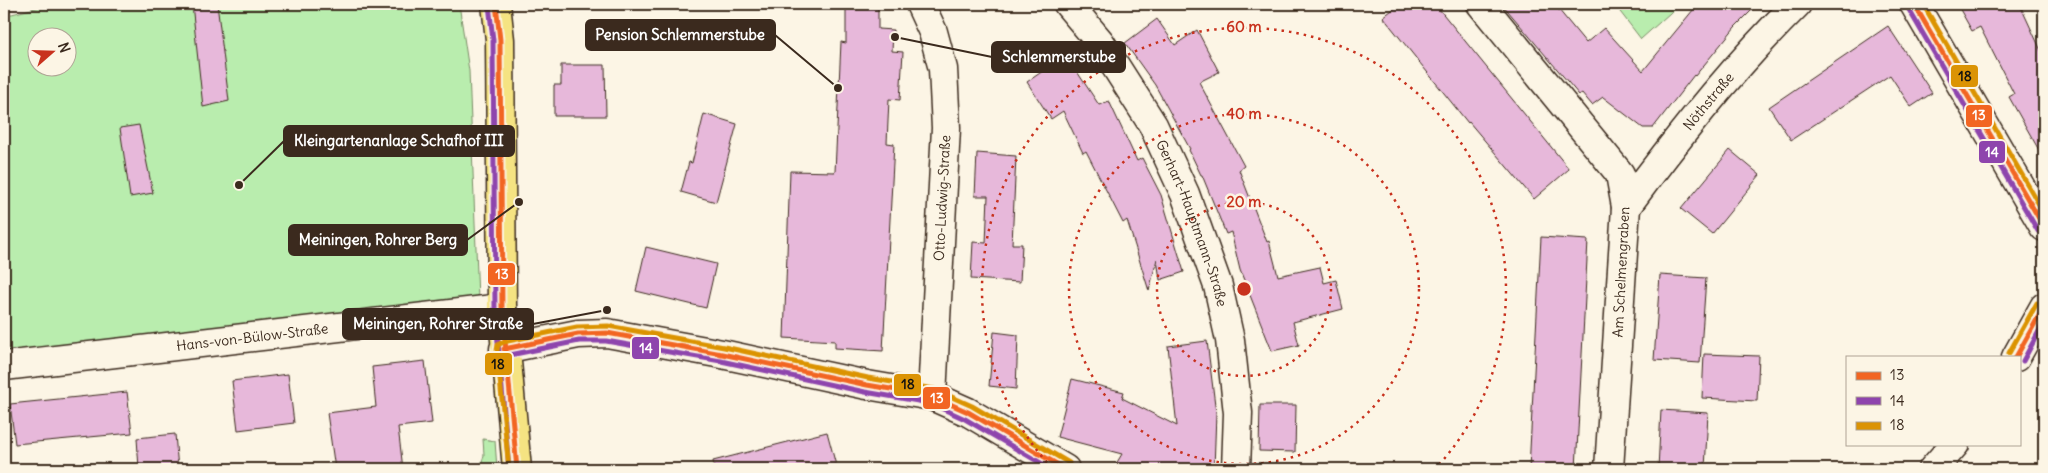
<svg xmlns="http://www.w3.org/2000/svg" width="2048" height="473" font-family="Delius,sans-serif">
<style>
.green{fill:#b9edae;stroke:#7a8c66;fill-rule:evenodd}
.building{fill:#e7b8da;stroke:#3b2a1e}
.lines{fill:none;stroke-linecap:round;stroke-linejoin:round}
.minor-casing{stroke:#3b2a1e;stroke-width:31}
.major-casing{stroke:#3b2a1e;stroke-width:31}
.minor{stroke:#fcf5e5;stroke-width:28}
.major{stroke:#f5e382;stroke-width:28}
.bus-1-casing{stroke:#fcf5e5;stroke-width:9}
.bus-2-casing{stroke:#fcf5e5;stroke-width:9}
.bus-3-casing{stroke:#fcf5e5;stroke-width:9}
.bus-1{stroke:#f26522;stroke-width:5}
.bus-2{stroke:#8e44ad;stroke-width:5}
.bus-3{stroke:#db9304;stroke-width:5}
.ring{fill:none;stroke:#c8321e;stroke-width:2.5;stroke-dasharray:2.5 5}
.labels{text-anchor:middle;stroke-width:5;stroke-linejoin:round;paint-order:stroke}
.street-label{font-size:14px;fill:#3b2a1e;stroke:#fcf5e5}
.centre{fill:#c8321e;stroke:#fcf5e5;stroke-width:2.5}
.ring-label{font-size:15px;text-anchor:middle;font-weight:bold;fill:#c8321e;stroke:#fcf5e5;stroke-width:5;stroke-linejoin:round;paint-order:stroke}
.leader{fill:none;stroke:#3b2a1e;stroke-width:2}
.callout-dot{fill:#3b2a1e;stroke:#fcf5e5;stroke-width:2}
.callout{fill:#3b2a1e;stroke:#3b2a1e;stroke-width:2}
.callout-label{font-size:15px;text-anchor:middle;font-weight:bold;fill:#fff}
.line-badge{stroke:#fcf5e5;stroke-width:2}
.badge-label{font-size:14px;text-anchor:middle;font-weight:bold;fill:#fff}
.pale-badge-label{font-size:14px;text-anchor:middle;font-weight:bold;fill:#111}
</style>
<rect width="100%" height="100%" fill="#fcf5e5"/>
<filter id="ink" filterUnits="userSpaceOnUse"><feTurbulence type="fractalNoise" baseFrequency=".02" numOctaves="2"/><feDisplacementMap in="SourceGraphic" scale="10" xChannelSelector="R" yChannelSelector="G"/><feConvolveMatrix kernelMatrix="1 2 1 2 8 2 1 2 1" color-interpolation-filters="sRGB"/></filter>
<g filter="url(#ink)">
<!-- green -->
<path class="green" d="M51 4H459L469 71 478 299 4 352V16ZM38 38H68V68H38Z
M1614 4H1680L1641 39Z
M483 439 495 441 497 469H480L484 455Z"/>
<!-- building -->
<path class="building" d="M192 4H217L229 101 203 107Z
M846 4H878V29L893 30 892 51 903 52 900 100 889 99 887 143 894 144 883 351 835 348V341L784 338 790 171 835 172 841 42 846 43Z
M1400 4H1435L1569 169 1534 199 1469 122 1468 123 1383 17Z
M1502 4H1554L1586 43 1604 28 1643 71 1698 4H1758L1735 27 1695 76 1694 75 1653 128H1643L1603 97 1592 105 1582 93 1579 95Z
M1957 4H2021L2020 5 2044 57V159L2009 97 2014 94 1980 27 1972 31Z
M1157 19 1175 45 1197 30 1219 72 1199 82 1244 166 1239 170 1267 242 1269 241 1278 276 1320 267 1324 283 1336 280 1343 309 1293 322 1299 345 1272 351 1240 270 1231 232 1226 234 1202 175H1201L1189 150 1190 149 1155 85 1125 43Z
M1888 26 1932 93 1911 107 1890 75 1791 140 1769 107Z
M1066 55 1099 105 1109 101 1137 161 1142 158 1161 195 1184 272 1160 280 1157 259 1149 291 1127 220 1123 223 1086 151 1083 153 1063 111 1051 119 1027 82Z
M561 65H605L606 116H554V85H561Z
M704 114 737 124 716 202 681 192 689 162 692 163Z
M139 125 153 193 130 197 120 128Z
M1730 150 1760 175 1712 234 1681 209Z
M977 153 1016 156 1012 244H1022L1020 282 971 279 973 242 986 243 988 196H975Z
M1541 237 1588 240 1576 469H1529Z
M646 247 716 264 706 308 636 291Z
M1660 275 1706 278 1700 363 1654 360Z
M994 332 1018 335 1016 389 989 386Z
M1207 341 1216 413 1214 469H1113L1122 454 1057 437 1072 379 1124 392 1122 398 1177 426 1168 346Z
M1704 354 1759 356 1757 401 1702 398Z
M425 361 432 423 398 427 403 469H335L327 413 376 407 372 367Z
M288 374 294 423 238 430 232 381Z
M127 392 132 433 15 444 10 404Z
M1260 405H1296L1295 452 1259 451Z
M1661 410 1708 413 1705 469H1658Z
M827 432 837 469H714L713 461Z
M175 434 178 469H139L137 438Z"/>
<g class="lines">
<defs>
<g id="minor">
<path d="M920 4 933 32 943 69 946 128 932 396"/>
<path id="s1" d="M1068 4 1100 42 1153 125 1185 194 1218 286 1230 340 1238 413 1236 469"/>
<path d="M1481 4 1620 174 1626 207 1609 469"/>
<path d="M1914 4 2044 227"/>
<path id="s2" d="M1626 207C1679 135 1734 66 1797 4"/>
<path d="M504 349 578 334 607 333 722 354 867 385 932 396 968 412 1065 469"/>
<path d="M2016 357 2044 307"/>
<path id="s3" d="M4 366 502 308"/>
<path d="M1933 469 1955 444"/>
</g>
<path id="major" d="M496 4 500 40 502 308 517 469"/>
</defs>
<!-- minor casing -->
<use href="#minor" class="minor-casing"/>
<!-- major casing -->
<use href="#major" class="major-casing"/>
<!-- minor -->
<use href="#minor" class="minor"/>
<!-- major -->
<use href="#major" class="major"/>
<defs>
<path id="bus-1" d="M496 4 500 40 502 308 517 469
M1914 4 2044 227
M504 349 578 334 607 333 722 354 867 385 932 396 968 412 1065 469
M2016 357 2044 307"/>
<path id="bus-2" d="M489 5 493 40 495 308 509 469
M1908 8 2038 231
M505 356 579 341H606L721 361 865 392 930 403 965 419 1051 469
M2023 361 2044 322"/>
<path id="bus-3" d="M1923 4 2044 213
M2009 353 2037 303
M509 469 497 350 498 345 503 342 577 327 608 326 724 347 868 378 934 389 972 406 1069 463"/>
</defs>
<!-- bus-1 casing -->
<use href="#bus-1" class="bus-1-casing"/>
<!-- bus-2 casing -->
<use href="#bus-2" class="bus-2-casing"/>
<!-- bus-3 casing -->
<use href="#bus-3" class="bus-3-casing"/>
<!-- bus-1 -->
<use href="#bus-1" class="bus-1"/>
<!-- bus-2 -->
<use href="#bus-2" class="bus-2"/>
<!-- bus-3 -->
<use href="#bus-3" class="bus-3"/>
</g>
</g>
<!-- distance rings -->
<g class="ring">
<circle cx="1244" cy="289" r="87"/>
<circle cx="1244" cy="289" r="175"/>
<path d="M1052 468A262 262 0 1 1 1436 468"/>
</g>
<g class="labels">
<!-- street labels -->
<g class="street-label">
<text dy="5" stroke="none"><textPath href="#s2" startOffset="134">Nöthstraße</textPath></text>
<text transform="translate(942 198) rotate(-87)" y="5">Otto-Ludwig-Straße</text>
<text dy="5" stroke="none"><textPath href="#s1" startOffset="254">Gerhart-Hauptmann-Straße</textPath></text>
<text transform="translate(1621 272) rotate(-87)" y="5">Am Schelmengraben</text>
<text dy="5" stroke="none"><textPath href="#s3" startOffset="250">Hans-von-Bülow-Straße</textPath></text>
</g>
</g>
<circle cx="1244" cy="289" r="8" class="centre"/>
<g class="ring-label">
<text x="1244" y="32">60 m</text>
<text x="1244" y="119">40 m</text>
<text x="1244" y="207">20 m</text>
</g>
<!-- callouts -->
<path class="leader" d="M838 88L775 35M895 37L992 57M239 185L284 141M519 202L467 240M607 310L533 324"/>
<g class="callout-dot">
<circle cx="838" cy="88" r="5"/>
<circle cx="895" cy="37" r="5"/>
<circle cx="239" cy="185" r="5"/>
<circle cx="519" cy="202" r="5"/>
<circle cx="607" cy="310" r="5"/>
</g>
<g class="callout">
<rect x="586" y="20" width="189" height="30" rx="5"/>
<rect x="992" y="42" width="133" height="30" rx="5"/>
<rect x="284" y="126" width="230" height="30" rx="5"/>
<rect x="289" y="225" width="178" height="30" rx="5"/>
<rect x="343" y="309" width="190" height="30" rx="5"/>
</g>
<g class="callout-label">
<text x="680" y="40">Pension Schlemmerstube</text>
<text x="1059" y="62">Schlemmerstube</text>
<text x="399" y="146">Kleingartenanlage Schafhof III</text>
<text x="378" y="245">Meiningen, Rohrer Berg</text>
<text x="438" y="329">Meiningen, Rohrer Straße</text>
</g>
<g class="line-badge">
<rect x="1950" y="64" width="29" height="24" rx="5" fill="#db9304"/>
<rect x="1965" y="104" width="28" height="24" rx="5" fill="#f26522"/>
<rect x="1978" y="140" width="28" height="24" rx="5" fill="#8e44ad"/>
<rect x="487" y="262" width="29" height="24" rx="5" fill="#f26522"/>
<rect x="631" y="336" width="29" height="24" rx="5" fill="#8e44ad"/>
<rect x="484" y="352" width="29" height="24" rx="5" fill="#db9304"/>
<rect x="893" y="373" width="29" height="24" rx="5" fill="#db9304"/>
<rect x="922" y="386" width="29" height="24" rx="5" fill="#f26522"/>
</g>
<g class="badge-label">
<text x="1979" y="120">13</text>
<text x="1992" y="157">14</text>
<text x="502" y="279">13</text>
<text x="646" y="353">14</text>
<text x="937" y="403">13</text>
</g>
<g class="pale-badge-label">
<text x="1965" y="81">18</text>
<text x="498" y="369">18</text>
<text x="908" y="389">18</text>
</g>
<!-- margin -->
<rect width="2048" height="473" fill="none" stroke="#fcf5e5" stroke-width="20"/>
<rect x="10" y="10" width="2028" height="453" fill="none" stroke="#3b2a1e" stroke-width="2" filter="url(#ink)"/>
<!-- legend -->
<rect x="1846" y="356" width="175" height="90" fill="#fcf5e5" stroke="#afa495"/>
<rect x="1856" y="372" width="25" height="8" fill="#f26522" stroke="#afa495"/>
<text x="1890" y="380" font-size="15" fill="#3b2a1e">13</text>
<rect x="1856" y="397" width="25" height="8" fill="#8e44ad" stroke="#afa495"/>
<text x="1890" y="406" font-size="15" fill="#3b2a1e">14</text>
<rect x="1856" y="422" width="25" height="8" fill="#db9304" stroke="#afa495"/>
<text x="1890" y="430" font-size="15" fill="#3b2a1e">18</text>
<!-- north arrow -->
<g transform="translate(52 52) rotate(70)"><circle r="24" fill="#fcf5e5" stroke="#afa495"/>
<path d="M0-4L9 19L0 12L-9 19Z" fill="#c8321e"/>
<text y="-8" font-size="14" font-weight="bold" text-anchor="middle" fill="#3b2a1e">N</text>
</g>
</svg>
